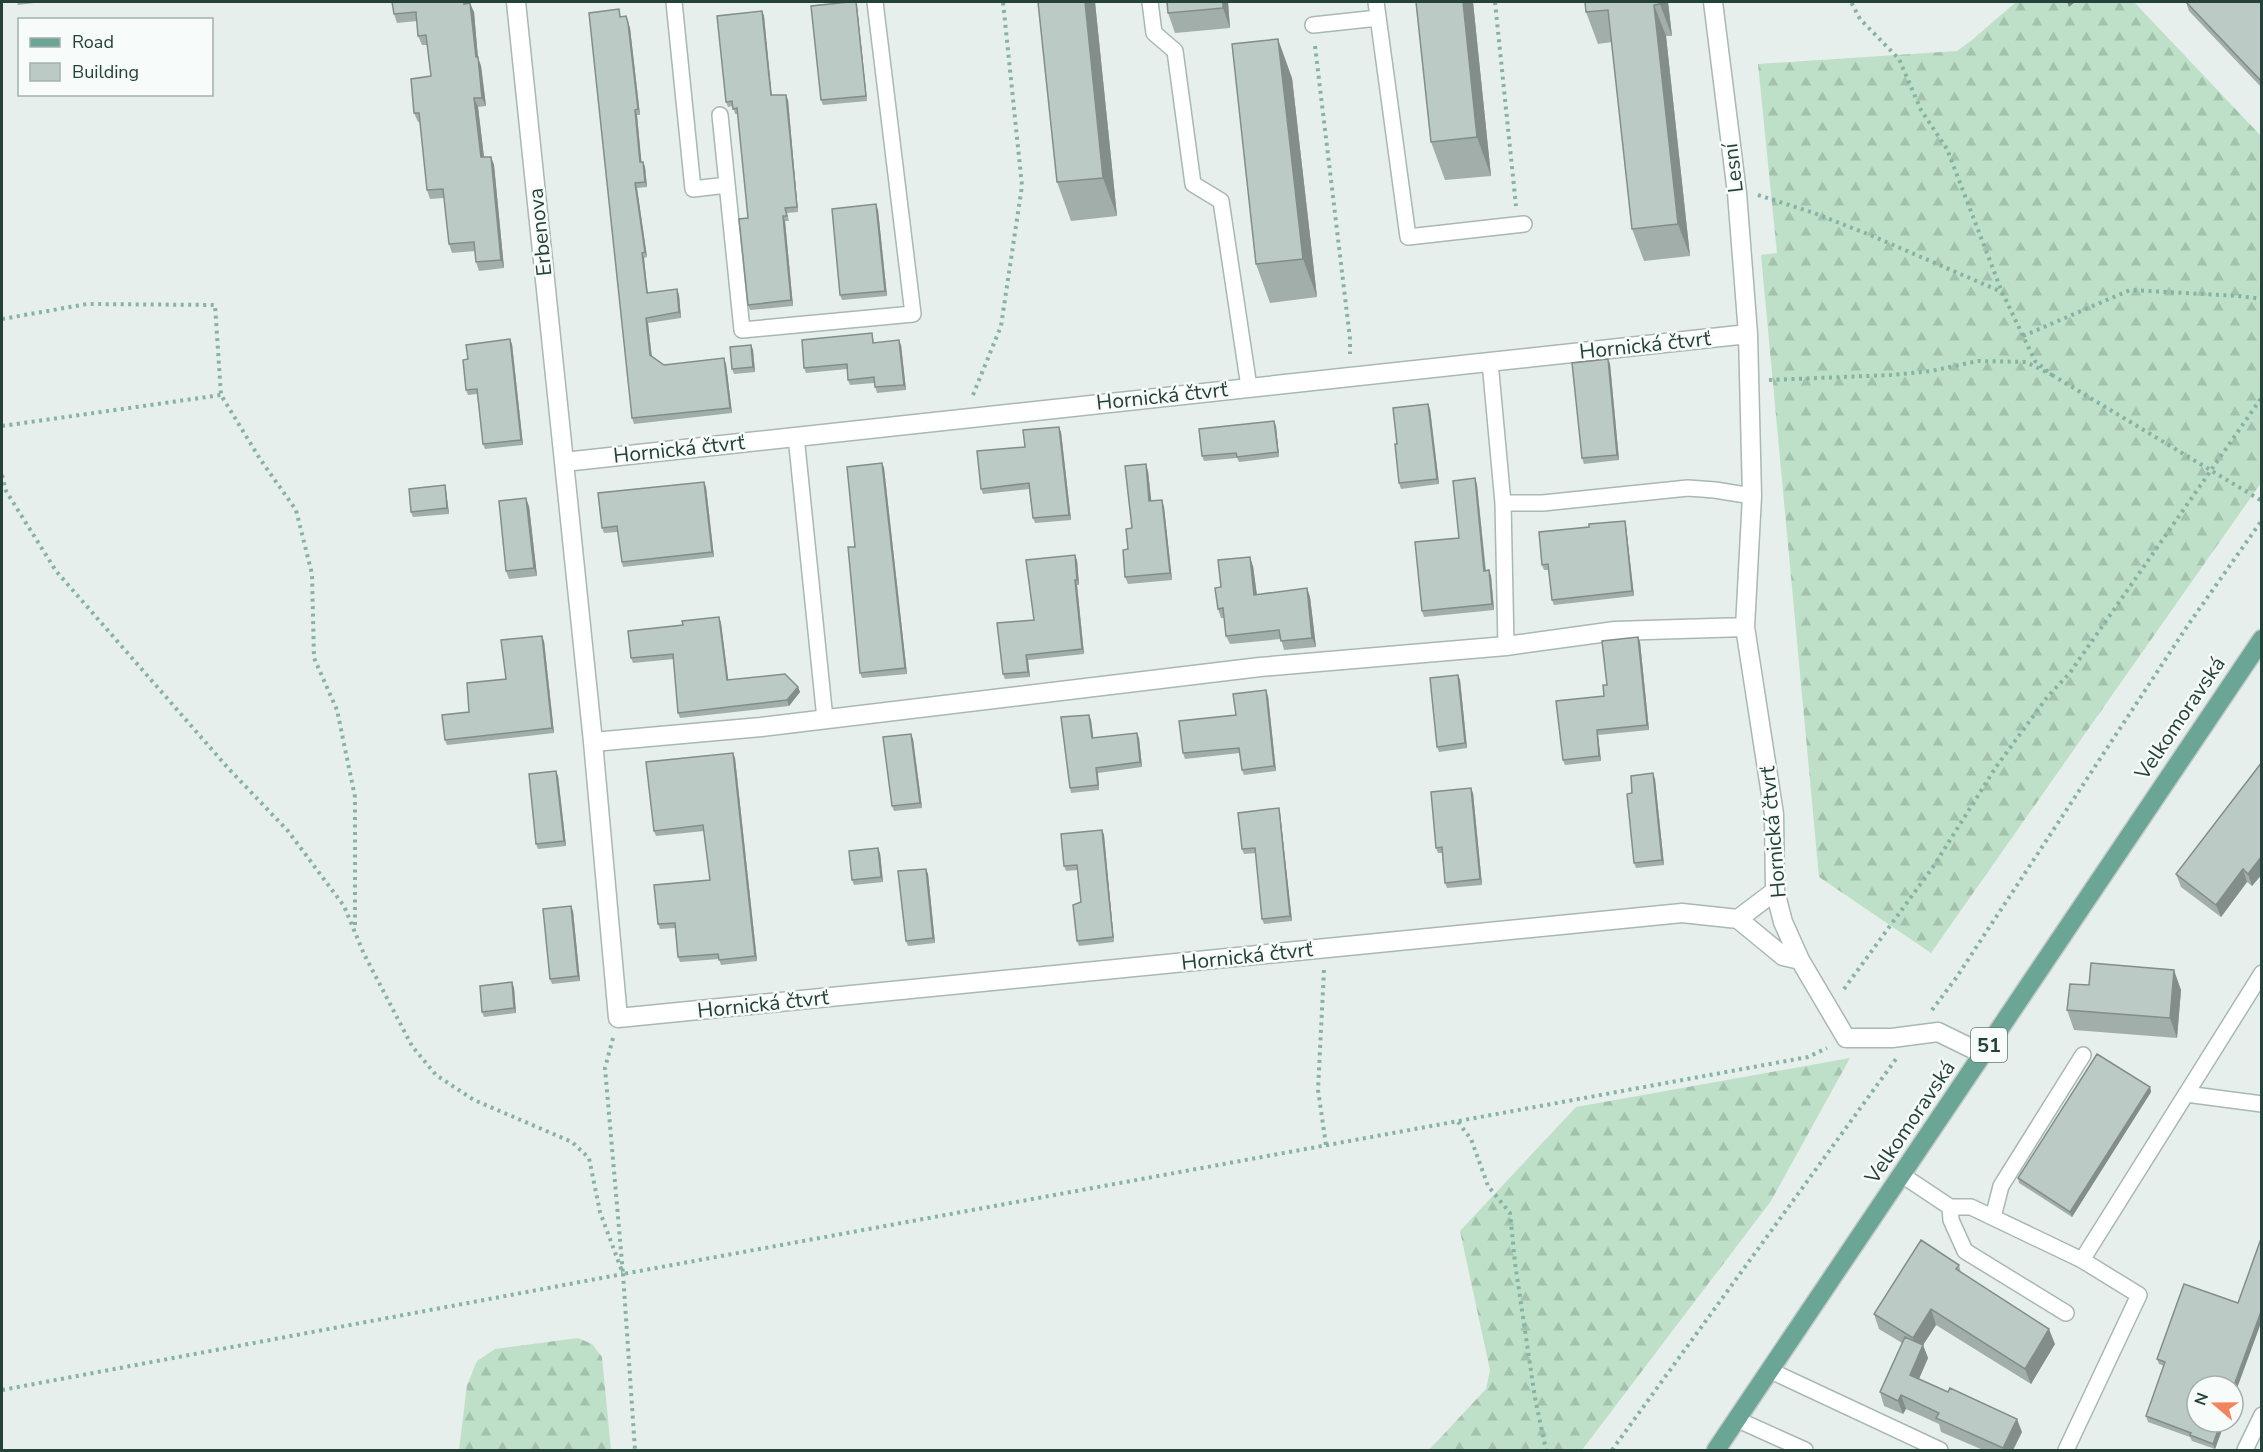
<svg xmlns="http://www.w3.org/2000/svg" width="2263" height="1452" font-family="'Nunito Sans',sans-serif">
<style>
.forest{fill:url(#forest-firs)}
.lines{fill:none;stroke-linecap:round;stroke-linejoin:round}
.lane-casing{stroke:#a8b8b2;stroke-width:18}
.street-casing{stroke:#a8b8b2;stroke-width:21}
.primary-casing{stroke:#c2cac8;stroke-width:21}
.path{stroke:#86b3a5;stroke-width:4;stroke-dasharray:3 4.5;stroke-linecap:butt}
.lane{stroke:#fff;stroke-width:15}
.street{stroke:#fff;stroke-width:18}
.primary{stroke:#6aa596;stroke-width:18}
.wall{fill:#a1aea9}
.shaded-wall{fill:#838d89}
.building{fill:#bbcac4;stroke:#838d89;stroke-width:1.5}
.labels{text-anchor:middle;stroke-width:5;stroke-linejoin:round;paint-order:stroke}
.shield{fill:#f7fbf9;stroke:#637a73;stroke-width:1.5}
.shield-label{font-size:20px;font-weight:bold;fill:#24423a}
.street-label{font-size:21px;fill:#24423a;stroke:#f7fbf9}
</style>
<defs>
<pattern id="forest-firs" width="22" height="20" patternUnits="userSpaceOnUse" patternTransform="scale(1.5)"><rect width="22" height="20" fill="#bfe0c8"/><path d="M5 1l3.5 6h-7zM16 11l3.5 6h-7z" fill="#a4c1ad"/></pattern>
</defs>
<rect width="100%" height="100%" fill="#e6efeb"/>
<!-- forest -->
<path class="forest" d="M2016 2H2134L2261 136V483L1931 953 1819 877 1761 255 1777 253 1758 64 1957 51 1972 40Z
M1850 1058 1771 1201 1582 1450H1429L1486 1389 1490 1370 1460 1231 1576 1107Z
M578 1338 592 1344 602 1357 611 1450H459L467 1385 477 1361 495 1349Z"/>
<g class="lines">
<defs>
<path id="lane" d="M674 2 693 189 727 185
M1150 2 1154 33 1175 51 1193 184 1221 201 1249 387
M1376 2 1408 237 1524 224
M1313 25 1378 18
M720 115 742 330 913 314 875 2
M1490 362 1503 503 1506 646
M796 436 825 719
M1503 503H1543L1688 488 1715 490 1752 496
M2186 1094 2262 1104
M1902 1175 1950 1207
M1993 1217 2001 1186 2083 1055
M2082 1260 2262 973
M2066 1313 1965 1251 1951 1220 1950 1207H1971L2082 1260 2139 1295 2066 1450
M1769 1370 1940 1450
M1736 1419 1805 1450
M2245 1450 2262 1415"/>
<path id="street" d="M516 2 564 462
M1713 2 1737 193 1748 334
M1748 334 1752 496 1745 627 1774 814 1775 891 1783 922 1800 960 1783 956 1738 919 1682 913 618 1018 593 742 564 462Z
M593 742 761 727 1260 667 1506 646 1615 631 1745 627
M1738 919 1775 891
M1800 960 1846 1038H1892L1938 1032 1983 1054"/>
<path id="primary" d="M1716 1450 2262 639"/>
</defs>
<!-- lane casing -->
<use href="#lane" class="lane-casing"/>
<!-- street casing -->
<use href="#street" class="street-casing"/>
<!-- primary casing -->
<use href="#primary" class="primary-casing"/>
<!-- path -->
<path class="path" d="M1495 2 1516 206
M1315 46 1350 339V354
M1758 195 1814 213 1870 235 2002 292
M2 319 87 304 215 305 221 395 260 459 296 510 312 574 314 658 337 710 355 797V928
M2023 336 2130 290 2239 296 2262 299
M2052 375 2262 501
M1769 380 1892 375 1931 371 1978 361 2026 362 2052 375 2035 361 2002 292 1947 149 1921 110 1899 59 1860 19 1851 2
M973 395 1001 326 1022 186 1003 2
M2 426 221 395
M2 475 6 491 56 571 228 768 288 831 344 906 364 954 412 1046 436 1075 474 1100 572 1142 589 1158 600 1212 623 1274 635 1450
M1324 970 1318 1090 1326 1145
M1844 989 1933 867 1996 767 2048 696 2069 674 2262 397
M1932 1010 1956 978 2188 625 2262 520
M613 1038 605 1068 623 1274 1808 1057 1827 1048
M1458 1122 1471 1139 1488 1186 1510 1213 1515 1263 1535 1398 1546 1450
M2 1390 623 1274
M1612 1450 1896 1059"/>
<!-- lane -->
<use href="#lane" class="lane"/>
<!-- street -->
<use href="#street" class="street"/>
<!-- primary -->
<use href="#primary" class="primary"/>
</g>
<!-- wall -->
<path class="wall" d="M17 2H42L18 5Z
M1095 2 1117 216 1071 221 1057 182Z
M1228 2 1230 28 1175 33 1168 13Z
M1416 2H1473L1491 176 1445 180 1431 142Z
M1585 2H1668L1672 36H1666L1690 256 1644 261 1632 229 1612 42 1598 44 1586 12Z
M2186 2H2262V88L2189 11Z
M467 4 474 12 478 58 481 66 486 106 478 107 484 157H491L494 165 504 268 479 271 476 262 475 251 452 253 449 244 444 198 430 199 427 190 420 122H418L414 113 431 76 427 45H422L418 36 417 21 397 23 394 14Z
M857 6 867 101 823 105 821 100Z
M762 11 764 16 772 95 788 100 798 212 787 213 789 221H785L793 306 750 310 748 305V218L738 114H735L733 106 728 107 726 102Z
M621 15V17L626 16 630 28 640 115H637L641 162H643L645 167 647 187 637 188 647 257 644 258 648 293 677 289 679 295 681 318 648 323 652 356 664 365 726 364 732 413 634 424 632 418Z
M1292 78 1317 297 1270 303 1256 264Z
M878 210 887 296 842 300 840 295Z
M872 333 874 343 901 345 906 390 877 393 874 383 850 385 848 380 847 369 806 373 804 368Z
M512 344 523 445 485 449 483 444 477 394 468 395 466 390 468 359Z
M751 345 753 350 755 372 734 374 732 369Z
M1608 359 1610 364 1619 460 1584 464 1582 458Z
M1430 409 1439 484 1401 489 1399 483Z
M1276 426 1279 457 1239 462 1237 458 1204 461 1202 456Z
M1061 432 1071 520 1035 523 1033 518 1029 489 983 494 981 489 1025 447Z
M882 463 884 468 907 674 862 678 860 673 855 547Z
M1148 471 1151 501 1164 507 1172 580 1128 584 1125 577 1132 528Z
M1475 478 1477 485 1486 570H1489L1491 576 1494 610 1424 617 1422 611 1459 538Z
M445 485 446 490 449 514 413 517 411 512Z
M706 487 714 557 623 567 622 562 618 532 604 533 602 528Z
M529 506 537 576 509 579 506 571Z
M1625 521 1626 526 1634 596 1554 605 1552 600 1549 570H1544L1542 565 1589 527Z
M1077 560 1079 585H1077L1084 654 1028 660 1030 677 1005 679 1003 674 1034 620Z
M1253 566 1257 595 1307 588 1310 597 1316 647 1284 650 1281 639 1230 644 1226 636 1224 618H1221L1218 609 1221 587Z
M719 617 721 623 728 680 798 687 800 692 789 706 680 718 678 713 674 659 633 663 631 658 683 625Z
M1638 637 1640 642 1649 730 1598 735 1601 761 1565 765 1563 760 1604 696 1607 685Z
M544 641 554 733 447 745 445 740 469 712 506 679Z
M1458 675 1460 680 1467 748 1439 752 1437 747Z
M1268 696 1276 771 1244 775 1242 770 1240 753 1185 759 1183 753 1236 715Z
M1091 720 1093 738H1139L1142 767 1098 773 1099 790 1071 793 1070 788Z
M913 739 922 808 894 811 892 806Z
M735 758 757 961 721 965 719 959 680 962 678 957 675 928 660 929 658 924 710 880 704 831 656 836 654 831Z
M2262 762V874L2252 886 2247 882 2221 917 2181 887 2176 874Z
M558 776 566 846 538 849 536 844Z
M1655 779 1664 865 1636 868 1634 863 1632 793Z
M1473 793 1482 885 1447 888 1445 883 1442 853H1438L1436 848Z
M1280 813 1292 921 1264 924 1262 919 1256 853 1244 854 1242 849Z
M1102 830 1104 835 1114 942 1079 946 1077 941 1081 902 1078 870 1066 871 1064 866Z
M880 853 883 882 854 885 852 880Z
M926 869 928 874 935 943 908 946 906 941Z
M573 911 580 981 552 984 550 979Z
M512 982 514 988 516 1013 484 1017 482 1012Z
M2181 990 2177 1038 2074 1030 2067 1010Z
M2150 1087 2151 1092 2072 1217 2019 1183 2018 1178Z
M2262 1236V1320L2233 1399V1386L2225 1422 2215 1449 2192 1441 2190 1437 2148 1422 2146 1416 2164 1366 2159 1364 2157 1359 2238 1303Z
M1959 1265 1961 1273 2055 1344 2031 1384 1936 1325 1923 1345 1928 1358 1919 1379 2022 1432 2013 1450H1983L1941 1432 1939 1424 1906 1409 1903 1414 1884 1406 1880 1392 1902 1343 1879 1329 1874 1314Z"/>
<!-- shaded-wall -->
<path class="shaded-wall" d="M856 2 857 6 867 101 866 96Z
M1085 2H1095L1117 216 1103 178Z
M1223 2H1228L1230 28 1223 8Z
M1463 2H1473L1491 176 1477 137Z
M1660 2H1668L1672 36 1660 4Z
M2067 2H2075L2069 7Z
M470 3 474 12 478 58 481 66 486 106 482 98 476 57Z
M1654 5 1666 36 1690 256 1678 224Z
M762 11 764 16 772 101 771 95Z
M628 23 630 28 640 115 638 109Z
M1278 39 1292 78 1317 297 1303 259Z
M786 95 788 100 798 212 797 207Z
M474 98 478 107 485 166 481 157Z
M635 110 637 115 642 167 640 162Z
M491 157 494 165 504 268 501 260Z
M643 162 645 167 647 187 645 182Z
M635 183 637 188 647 257 645 252Z
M876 204 878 210 887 296 885 291Z
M783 216 785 221 793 306 791 300Z
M642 253 644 258 648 298 647 293Z
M677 289 679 295 681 318 679 312Z
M646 318 648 323 652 361 650 355Z
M510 339 512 344 523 445 521 440Z
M899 340 901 345 906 390 904 385Z
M751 345 753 350 755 372 753 367Z
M724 358 726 364 732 413 730 408Z
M1608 359 1610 364 1619 460 1617 455Z
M1428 404 1430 409 1439 484 1437 479Z
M1274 421 1276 426 1279 457 1278 452Z
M1059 427 1061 432 1071 520 1069 515Z
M882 463 884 468 907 674 905 668Z
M1146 464 1148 471 1152 507 1149 501Z
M1475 478 1477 485 1486 577 1484 571Z
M704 482 706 487 714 557 712 552Z
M445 485 446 490 449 514 447 508Z
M526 498 529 506 537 576 534 568Z
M1162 500 1164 507 1172 580 1170 573Z
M1625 521 1626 526 1634 596 1632 591Z
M1075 555 1077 560 1079 585 1077 580Z
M1250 557 1253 566 1258 604 1254 595Z
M1489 570 1491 576 1494 610 1492 604Z
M1075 580 1077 585 1084 654 1082 649Z
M1307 588 1310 597 1316 647 1312 638Z
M719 617 721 623 729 685 727 680Z
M542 636 544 641 554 733 552 728Z
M1638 637 1640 642 1649 730 1647 725Z
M1026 655 1028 660 1030 677 1028 672Z
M1458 675 1460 680 1467 748 1465 743Z
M798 687 800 692 789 706 787 700Z
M1266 690 1268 696 1276 771 1274 766Z
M1089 715 1091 720 1094 743 1092 738Z
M1597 730 1598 735 1601 761 1599 756Z
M1137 733 1139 738 1142 767 1140 762Z
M911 734 913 739 922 808 920 803Z
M733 753 735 758 757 961 755 956Z
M1096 768 1098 773 1099 790 1098 785Z
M556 771 558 776 566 846 564 841Z
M1653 773 1655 779 1664 865 1662 860Z
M1471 788 1473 793 1482 885 1480 879Z
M1279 808 1280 813 1292 921 1290 916Z
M1102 830 1104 835 1114 942 1113 937Z
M878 848 880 853 883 882 881 877Z
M2262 856V874L2252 886 2248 874Z
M926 869 928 874 935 943 933 938Z
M2243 869 2247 882 2221 917 2216 905Z
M571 906 573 911 580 981 578 976Z
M2174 970 2181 990 2177 1038 2170 1018Z
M512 982 514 988 516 1013 514 1008Z
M2150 1087 2151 1092 2072 1217 2070 1212Z
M1931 1309 1936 1325 1923 1345 1928 1358 1915 1388 1910 1375 1918 1353 1913 1338Z
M2262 1309V1320L2233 1399V1388Z
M2049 1329 2055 1344 2031 1384 2025 1369Z
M1901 1395 1906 1409 1903 1414 1898 1401Z
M2017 1419 2022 1432 2013 1450H2004L2003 1448Z
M2221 1422H2225L2215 1449 2213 1444Z"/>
<!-- building -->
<path class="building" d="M392 2H464V4L470 3 476 57H478L482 98H474L481 157H491L501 260 476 262 474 242 449 244 443 189 427 190 419 113H414L411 79 431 76 426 35 418 36 416 12 394 14Z
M849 2H856L866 96 821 100 811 6Z
M1038 2H1085L1103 178 1057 182Z
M1167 2H1223V8L1168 13Z
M1416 2H1463L1477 137 1431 142Z
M1585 2H1660V4L1654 5 1678 224 1632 229 1608 10 1586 12Z
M2186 2H2262V82Z
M619 9 620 17 626 16 628 23 638 109 635 110 640 162H643L645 182 635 183 645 252 642 253 647 293 677 289 679 312 646 318 650 355 664 365 724 358 730 408 632 418 589 13Z
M762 11 771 95H786L797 207 785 208 787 216H783L791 300 748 305 739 219 748 218 737 108 733 109 732 101 726 102 717 16Z
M1278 39 1303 259 1256 264 1232 44Z
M876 204 885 291 840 295 832 209Z
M872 333 873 343 899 340 904 385 875 387 874 377 848 380 847 364 804 368 802 340Z
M510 339 521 440 483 444 477 389 466 390 463 360 468 359 466 345Z
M751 345 753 367 732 369 730 347Z
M1608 359 1617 455 1582 458 1572 363Z
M1428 404 1437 479 1399 483 1395 444H1397L1393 408Z
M1274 421 1278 452 1237 457 1236 453 1202 456 1199 429Z
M1059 427 1069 515 1033 518 1029 483 981 489 977 451 1025 447 1023 430Z
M882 463 905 668 860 673 848 547H855L847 467Z
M1146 464 1149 501 1162 500 1170 573 1125 577 1123 550 1128 549 1126 529 1132 528 1125 466Z
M1475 478 1484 571 1489 570 1492 604 1422 611 1415 542 1459 538 1453 481Z
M704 482 712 552 622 562 617 526 602 528 598 493Z
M445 485 447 508 411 512 409 489Z
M526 498 534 568 506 571 499 501Z
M1625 521 1632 591 1552 600 1548 564 1542 565 1539 532 1589 527V524Z
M1075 555 1077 580H1075L1082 649 1026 655 1028 672 1003 674 997 623 1034 620 1026 560Z
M1250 557 1254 595 1307 588 1312 638 1281 641 1279 630 1226 636 1223 608 1218 609 1215 588 1221 587 1218 560Z
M719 617 727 680 785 674 798 687 787 700 678 713 673 654 631 658 628 631 683 625 682 621Z
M542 636 552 728 445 740 442 715 469 712 467 683 506 679 501 640Z
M1638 637 1647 725 1597 730 1599 756 1563 760 1556 701 1604 696 1603 685H1607L1602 641Z
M1458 675 1465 743 1437 747 1430 678Z
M1266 690 1274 766 1242 770 1239 748 1183 753 1179 721 1236 715 1233 694Z
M1089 715 1092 738 1137 733 1140 762 1096 768 1098 785 1070 788 1061 717Z
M911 734 920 803 892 806 883 737Z
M733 753 755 956 719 960 718 954 678 957 675 923 658 924 654 885 710 880 703 825 654 831 646 762Z
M2262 762V856L2248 874 2243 869 2216 905 2176 874Z
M556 771 564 841 536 844 529 774Z
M1653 773 1662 860 1634 863 1627 794 1632 793 1631 776Z
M1471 788 1480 879 1445 883 1442 847 1436 848 1431 792Z
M1279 808 1290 916 1262 919 1255 848 1242 849 1238 813Z
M1102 830 1113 937 1077 941 1073 905 1081 902 1077 865 1064 866 1061 834Z
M878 848 881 877 852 880 849 851Z
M926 869 933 938 906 941 898 871Z
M571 906 578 976 550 979 543 909Z
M2091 963 2174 970 2170 1018 2067 1010 2070 984 2089 985Z
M512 982 514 1008 482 1012 480 986Z
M2097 1054 2150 1087 2070 1212 2018 1178Z
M2262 1236V1309L2233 1388V1386H2197V1422H2221L2213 1444 2190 1435 2191 1433 2146 1416 2165 1362 2157 1359 2184 1284 2238 1303Z
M1921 1240 1959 1265 1956 1269 2049 1329 2025 1369 1931 1309 1913 1338 1874 1314Z
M1905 1337 1923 1345 1910 1375 1948 1392 1950 1388 2017 1419 2003 1448 1936 1418 1939 1413 1901 1395 1898 1401 1880 1392Z"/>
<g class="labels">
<!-- shield labels -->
<rect class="shield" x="1971" y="1028" width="36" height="34" rx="4.5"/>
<g class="shield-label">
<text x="1989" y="1052">51</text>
</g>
<!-- street labels -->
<g class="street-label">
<text transform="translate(1733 168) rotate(-97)" y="7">Lesní</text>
<text transform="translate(540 232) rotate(-96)" y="7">Erbenova</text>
<text transform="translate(1645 345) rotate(-6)" y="7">Hornická čtvrť</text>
<text transform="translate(1162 396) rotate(-6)" y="7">Hornická čtvrť</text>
<text transform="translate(679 449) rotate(-6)" y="7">Hornická čtvrť</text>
<text transform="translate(2180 718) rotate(-56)" y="7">Velkomoravská</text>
<text transform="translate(1773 832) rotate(-95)" y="7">Hornická čtvrť</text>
<text transform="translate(1247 956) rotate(-6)" y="7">Hornická čtvrť</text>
<text transform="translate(763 1004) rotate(-6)" y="7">Hornická čtvrť</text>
<text transform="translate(1910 1122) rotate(-56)" y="7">Velkomoravská</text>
</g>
</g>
<!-- border -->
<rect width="2263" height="1452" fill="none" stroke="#24423a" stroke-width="6"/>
<!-- legend -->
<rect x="18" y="18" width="195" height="78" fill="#f7fbf9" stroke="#a3b1ad" stroke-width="1.5"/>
<rect x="30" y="38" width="30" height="9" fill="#6aa596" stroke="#a3b1ad" stroke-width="1.5"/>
<text x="72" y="48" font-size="18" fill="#24423a">Road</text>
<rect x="30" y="63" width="30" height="18" fill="#bbcac4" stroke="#a3b1ad" stroke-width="1.5"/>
<text x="72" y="78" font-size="18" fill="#24423a">Building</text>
<!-- north arrow -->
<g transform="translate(2215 1404) rotate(290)"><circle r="28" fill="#f7fbf9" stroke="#a3b1ad" stroke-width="1.5"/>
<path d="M0-4.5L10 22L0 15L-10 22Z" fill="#f4845f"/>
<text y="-9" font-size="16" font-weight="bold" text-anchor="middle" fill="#24423a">N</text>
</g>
</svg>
